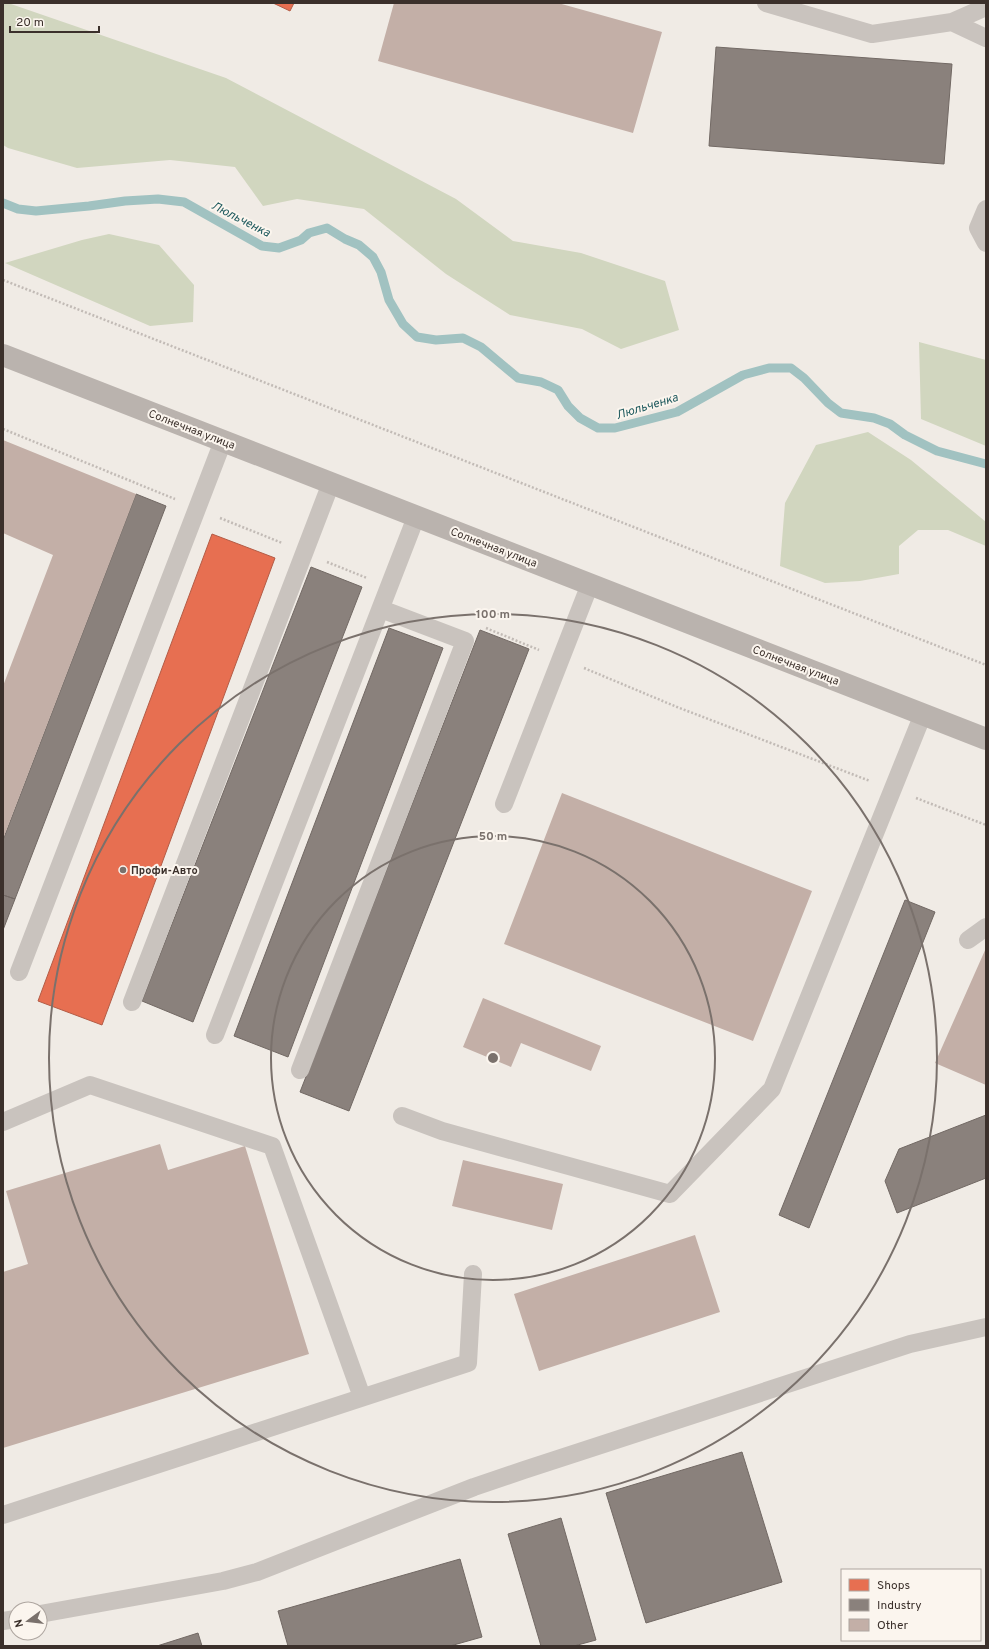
<svg xmlns="http://www.w3.org/2000/svg" width="989" height="1649" font-family="Overpass,sans-serif">
<style>
.green{fill:#d1d6bf}
.shops{fill:#e76f51;stroke:#b35c46}
.industry{fill:#8a817c;stroke:#726964}
.lines{fill:none;stroke-linecap:round;stroke-linejoin:round}
.stream{stroke:#a1c2c1;stroke-width:9}
.building{fill:#c3afa7}
.path{stroke:#c2bbb6;stroke-width:2.5;stroke-dasharray:2 2;stroke-linecap:butt}
.lane{stroke:#c9c3be;stroke-width:18}
.secondary{stroke:#bab3ae;stroke-width:22}
.ring{fill:none;stroke:#7a716c;stroke-width:2}
.poi-dot{fill:#7a716c;stroke:#fbf5ee;stroke-width:1.5}
.labels{text-anchor:middle;stroke-width:4;stroke-linejoin:round;paint-order:stroke}
.street-label{font-size:11px;fill:#3b302b;stroke:#fbf5ee}
.poi-label{font-size:11px;font-weight:bold;fill:#3b302b;stroke:#fbf5ee;text-anchor:start}
.water-label{font-size:12px;font-style:italic;fill:#1f5a5e;stroke:#fbf5ee}
.centre{fill:#7a716c;stroke:#fbf5ee;stroke-width:2}
.ring-label{font-size:12px;text-anchor:middle;font-weight:bold;fill:#7a716c;stroke:#fbf5ee;stroke-width:4;stroke-linejoin:round;paint-order:stroke}
</style>
<rect width="100%" height="100%" fill="#f0ebe5"/>
<!-- green -->
<path class="green" d="M3 3H8L226 78 456 199 513 241 581 253 665 281 679 330 621 349 582 329 510 315 446 274 364 209 297 199 263 206 235 167 170 160 77 168 8 148 3 145Z
M109 234 159 245 194 285 193 322 150 326 5 263 82 240Z
M919 342 986 360V446L921 419Z
M868 432 911 460 986 522V546L948 530H918L899 546V574L860 581 825 583 780 566 785 503 816 445Z"/>
<!-- shops -->
<path class="shops" d="M273 3H294L290 11Z
M212 534 275 558 102 1025 38 1001Z"/>
<!-- industry -->
<path class="industry" d="M716 47 952 64 944 164 709 146Z
M136 494 166 506 15 899 3 895V840Z
M311 567 362 587 193 1022 142 1001Z
M389 628 443 648 288 1057 234 1036Z
M480 630 529 649 349 1111 300 1092Z
M3 895 15 899 3 930Z
M905 900 935 912 809 1228 779 1215Z
M986 1115V1178L897 1213 885 1181 899 1149Z
M742 1452 782 1582 646 1623 606 1493Z
M561 1518 596 1640 574 1646H541L508 1534Z
M460 1559 482 1637 450 1646H288L278 1611Z
M198 1633 202 1646H157Z"/>
<g class="lines">
<!-- stream -->
<path class="stream" d="M3 203 18 209 36 211 89 206 125 201 158 199 184 202 262 246 279 248 301 240 309 233 327 228 345 239 359 245 373 257 381 272 389 300 403 324 417 337 436 340 463 338 481 347 518 378 541 382 558 390 568 406 580 418 598 428H615L677 412 743 375 769 368H791L804 378 828 403 841 413 874 418 890 424 905 435 937 451 986 464"/>
</g>
<!-- building -->
<path class="building" d="M394 3H558L662 32 633 133 378 61Z
M3 440 136 494 3 839V686L53 555 3 533Z
M562 793 812 891 753 1041 504 944Z
M986 948V1085L935 1063Z
M483 998 601 1046 591 1071 521 1043 511 1067 463 1047Z
M160 1144 168 1170 245 1146 309 1354 3 1448V1272L28 1264 6 1191Z
M463 1160 563 1184 552 1230 452 1206Z
M695 1235 720 1312 539 1371 514 1294Z"/>
<g class="lines">
<!-- path -->
<path class="path" d="M3 280 986 665
M3 429 175 499
M220 518 282 543
M327 562 367 578
M486 628 539 650
M584 668 677 707 870 781
M916 798 986 825"/>
<!-- lane -->
<path class="lane" d="M766 3 872 34 952 22 986 7
M952 22 986 38
M986 209 978 228 986 243
M504 804 590 584
M968 940 986 927
M19 972 223 441
M132 1002 331 483
M215 1035 416 517
M300 1070 465 641 381 609
M402 1116 442 1131 670 1194 772 1089 923 714
M3 1122 90 1085 272 1146 362 1397
M3 1515 468 1363 473 1274
M40 1614 223 1581 257 1572 474 1487 524 1470 910 1344 986 1327
M3 1621 16 1619"/>
<!-- secondary -->
<path class="secondary" d="M3 355 986 739"/>
</g>
<!-- distance rings -->
<g class="ring">
<circle cx="493" cy="1058" r="222"/>
<circle cx="493" cy="1058" r="444"/>
</g>
<!-- markers -->
<circle class="poi-dot" cx="123" cy="870" r="4"/>
<g class="labels">
<!-- street labels -->
<g class="street-label">
<text transform="translate(192 429) rotate(21)" y="4">Солнечная улица</text>
<text transform="translate(494 547) rotate(21)" y="4">Солнечная улица</text>
<text transform="translate(796 665) rotate(21)" y="4">Солнечная улица</text>
</g>
<!-- poi labels -->
<g class="poi-label">
<text x="131" y="874">Профи-Авто</text>
</g>
<!-- water labels -->
<g class="water-label">
<text transform="translate(241 219) rotate(27)" y="4">Люльченка</text>
<text transform="translate(647 406) rotate(-17)" y="4">Люльченка</text>
</g>
</g>
<circle cx="493" cy="1058" r="6" class="centre"/>
<g class="ring-label">
<text x="493" y="618">100 m</text>
<text x="493" y="840">50 m</text>
</g>
<!-- border -->
<rect width="989" height="1649" fill="none" stroke="#3b302b" stroke-width="8"/>
<!-- legend -->
<rect x="841" y="1569" width="140" height="72" fill="#fbf5ee" stroke="#aea6a0"/>
<rect x="849" y="1579" width="20" height="12" fill="#e76f51" stroke="#aea6a0"/>
<text x="877" y="1589" font-size="12" fill="#3b302b">Shops</text>
<rect x="849" y="1599" width="20" height="12" fill="#8a817c" stroke="#aea6a0"/>
<text x="877" y="1609" font-size="12" fill="#3b302b">Industry</text>
<rect x="849" y="1619" width="20" height="12" fill="#c3afa7" stroke="#aea6a0"/>
<text x="877" y="1629" font-size="12" fill="#3b302b">Other</text>
<!-- north arrow -->
<g transform="translate(28 1621) rotate(255)"><circle r="19" fill="#fbf5ee" stroke="#aea6a0"/>
<path d="M0-3L7 15L0 10L-7 15Z" fill="#7a716c"/>
<text y="-6" font-size="11" font-weight="bold" text-anchor="middle" fill="#3b302b">N</text>
</g>
<!-- scale -->
<path d="M10 26v6h89v-6" fill="none" stroke="#3b302b" stroke-width="2"/>
<text x="16" y="26" font-size="12" fill="#3b302b" stroke="#fbf5ee" stroke-width="3" paint-order="stroke">20 m</text>
</svg>
